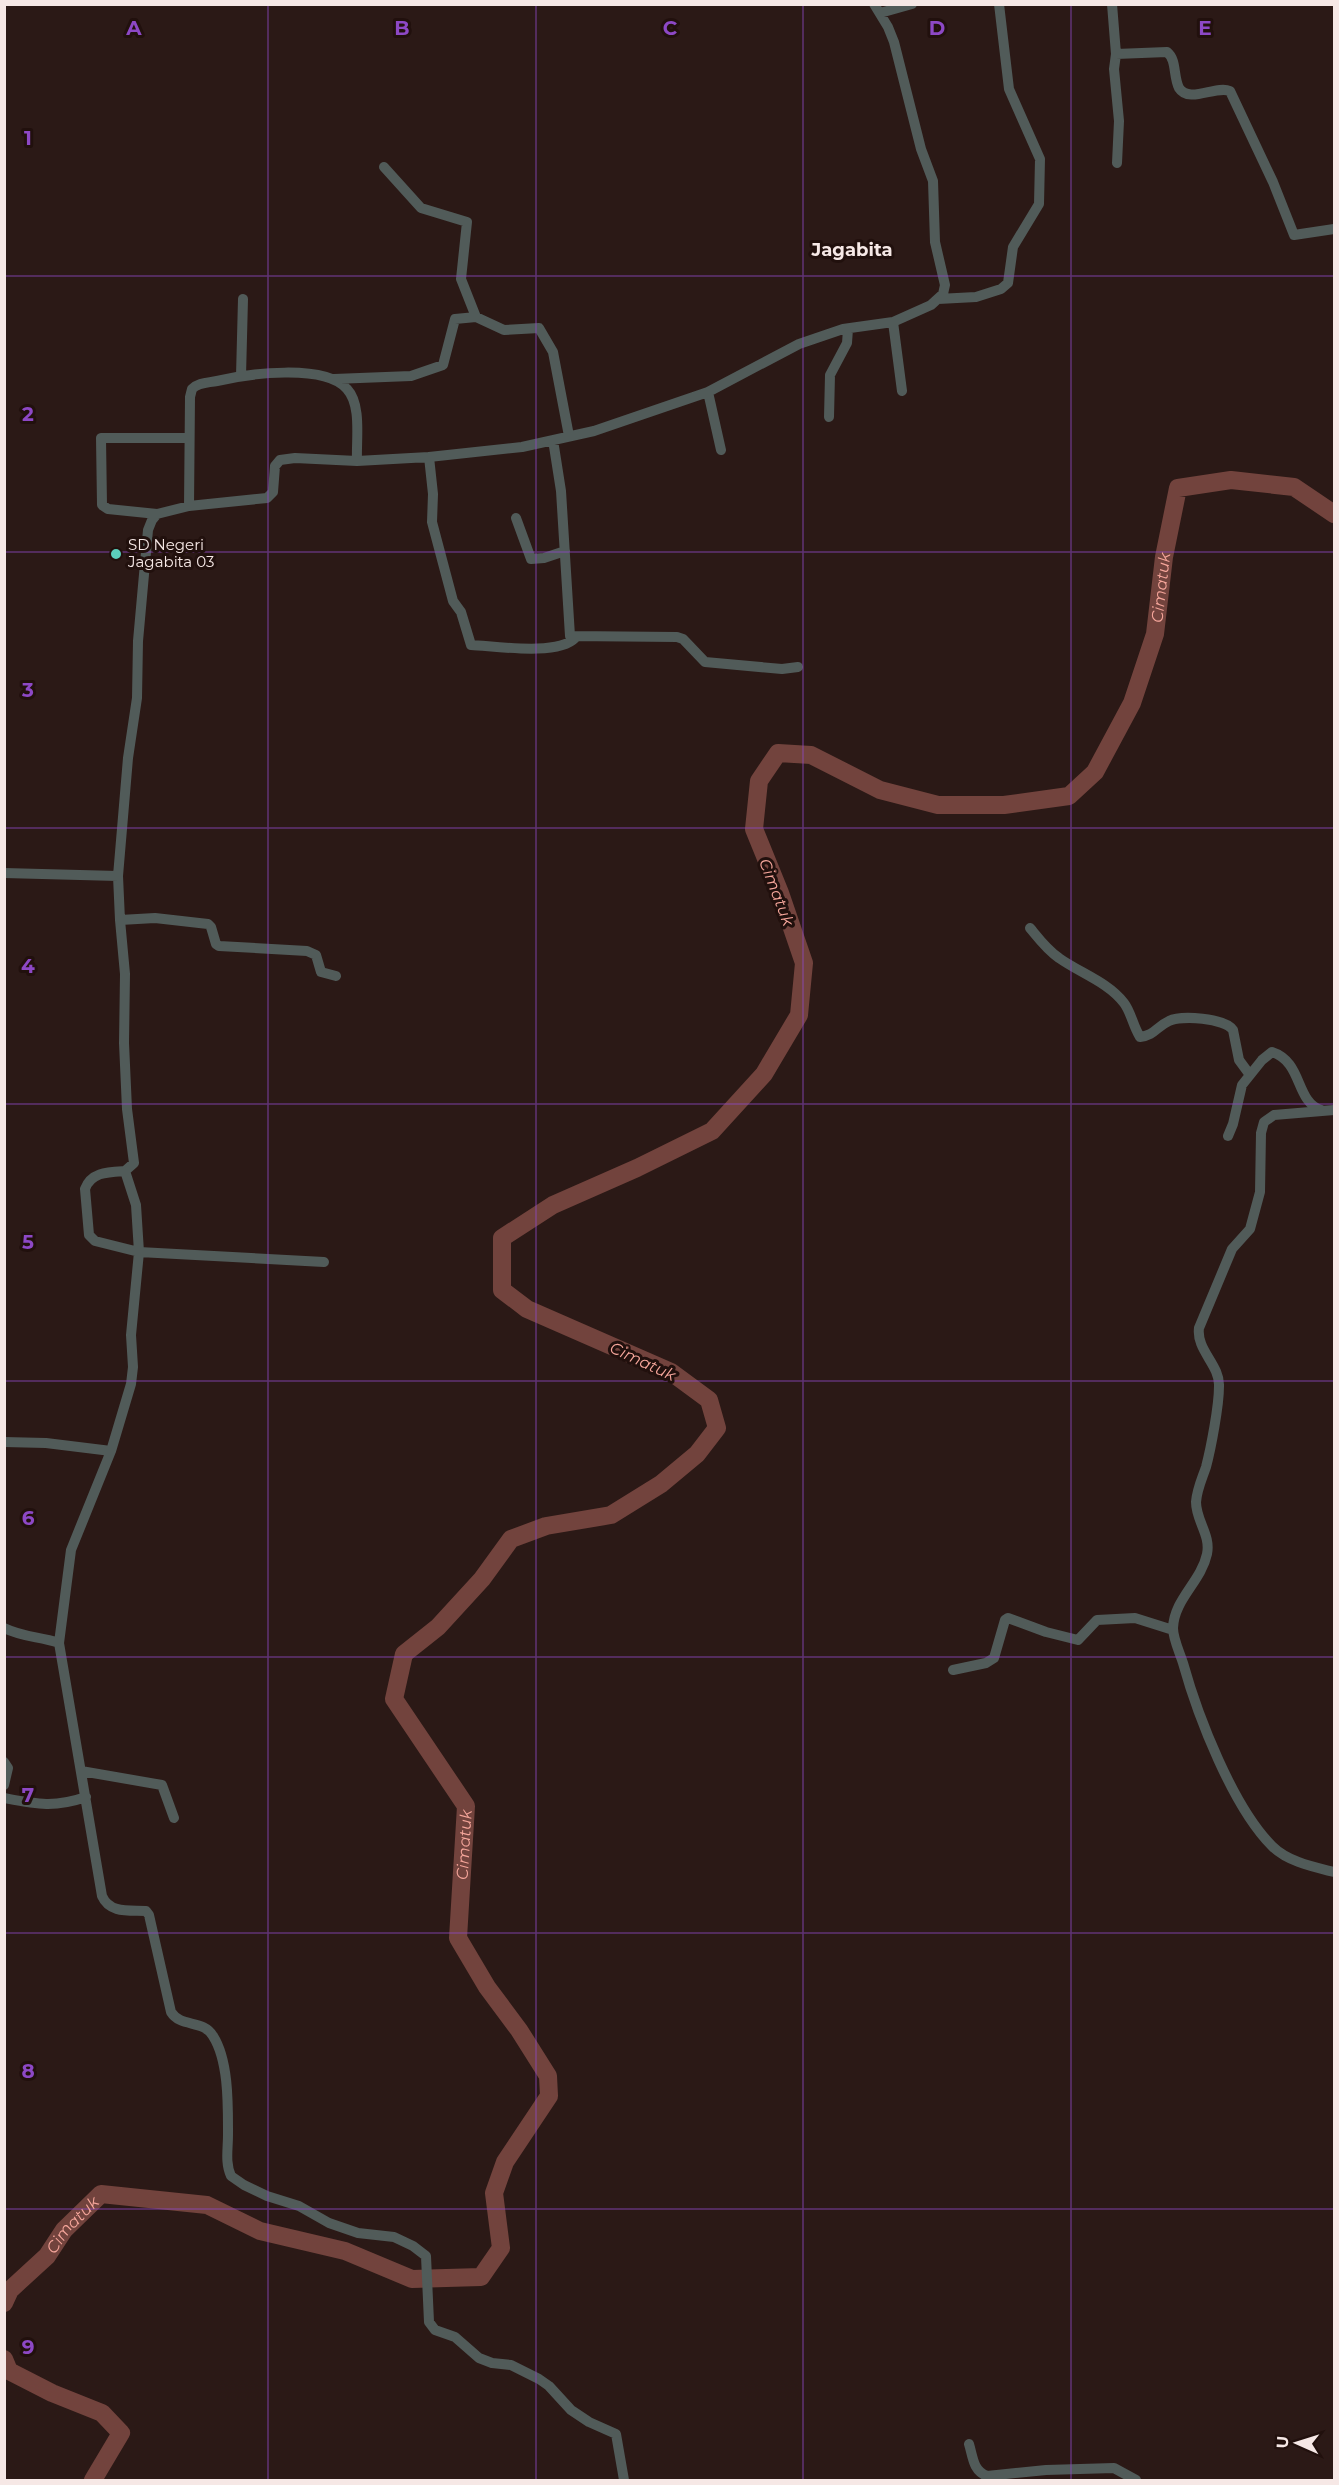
<svg xmlns="http://www.w3.org/2000/svg" width="1339" height="2485" font-family="Montserrat,sans-serif">
<style>
.lines{fill:none;stroke-linecap:round;stroke-linejoin:round}
.river{stroke:#72433d;stroke-width:18}
.minor{stroke:#515b59;stroke-width:10}
.grid{fill:none;stroke:#8d48c5;stroke-width:1.5;stroke-opacity:0.55}
.poi-dot{fill:#5bcebb;stroke:#21100d;stroke-width:2}
.labels{text-anchor:middle;stroke-width:6;stroke-linejoin:round;paint-order:stroke}
.poi-label{font-size:15px;fill:#f6e8e6;stroke:#21100d;text-anchor:start}
.water-label{font-size:16px;font-style:italic;fill:#f6a69b;stroke:#21100d}
.quarter-label{font-size:18px;font-weight:bold;fill:#f6e8e6;stroke:#21100d}
.grid-label{font-size:20px;text-anchor:middle;font-weight:bold;fill:#8d48c5;stroke:#21100d;stroke-width:6;stroke-linejoin:round;paint-order:stroke}
</style>
<rect width="100%" height="100%" fill="#2b1916"/>
<g class="lines">
<!-- river -->
<g class="river">
<path id="s1" d="M4 2303 10 2290 47 2256 64 2230 101 2194 207 2205 260 2231 345 2251 412 2279 481 2277 501 2248 494 2193 505 2162 549 2096 548 2076 519 2030 487 1987 458 1938 466 1806 394 1699 404 1654 438 1627 482 1579 511 1539 546 1526 611 1515 661 1484 697 1454 717 1428 709 1400 671 1372 527 1309 502 1290V1238L553 1205 637 1168 712 1131 764 1074 799 1015 804 963 780 893 754 829 759 781 778 753 811 755 880 790 938 805H1004L1069 796 1095 772 1132 703 1155 634 1164 557 1178 488 1231 480 1294 487 1334 514"/>
<path d="M4 2359 9 2371 52 2393 102 2413 121 2433 93 2480"/>
</g>
<!-- minor -->
<path class="minor" d="M1112 4 1116 54 1167 52C1177 60 1173 76 1179 88 1189 104 1216 85 1230 91L1273 182 1294 235 1334 229
M880 13 912 4
M1116 54 1114 69 1119 121 1117 163
M384 167 421 208 467 222 461 279 476 317
M938 299 976 297 1001 289 1008 283 1013 247 1039 204 1040 159 1009 89 999 4
M893 322 902 391
M241 376 243 299
M334 379 411 376 443 365 455 319 476 317 504 330 539 328 553 352 569 436
M708 392 721 450
M829 417 830 375 847 343 848 329
M553 440 561 491 570 636 677 637 683 639 705 662 782 669 798 667
M429 457 433 494 432 522 453 601 461 612 471 645C495 646 558 656 575 638
M189 506 190 397 192 389C199 382 208 383 217 381 247 374 324 363 347 389 362 405 356 440 357 461
M157 514 108 509 102 505 101 438H188
M516 518 531 559 544 558 565 551
M4 873 118 876
M120 920 155 918 208 924 211 927 216 944 219 946 307 951 316 955 321 972 336 976
M1030 928C1039 939 1047 950 1059 958 1080 973 1108 982 1124 1003 1131 1012 1133 1026 1140 1037 1155 1035 1156 1027 1169 1021 1181 1015 1225 1018 1233 1030L1239 1060 1250 1075
M1334 1110 1274 1115 1264 1122 1261 1133 1260 1192 1250 1229 1232 1249 1199 1328C1196 1350 1220 1365 1219 1386 1219 1406 1211 1448 1206 1467 1202 1479 1197 1489 1196 1502 1196 1521 1211 1535 1207 1554 1201 1582 1174 1599 1173 1628 1173 1639 1180 1653 1183 1663 1198 1717 1233 1807 1272 1846 1288 1862 1314 1867 1334 1872
M1228 1136 1233 1124 1242 1085 1262 1060 1272 1052C1303 1062 1295 1101 1321 1110
M125 1171C108 1172 91 1172 85 1189L89 1235 95 1241 139 1252 324 1262
M4 1442 46 1443 111 1451
M4 1628C25 1638 39 1636 59 1643
M953 1670 986 1663 994 1658 1005 1620 1008 1618 1046 1632 1078 1640 1097 1620 1135 1618 1173 1630
M4 1762 8 1768 4 1785
M81 1771 162 1785 174 1818
M4 1798C36 1804 54 1808 86 1797
M969 2444C973 2457 973 2471 987 2476L1046 2470 1114 2468 1136 2480
M624 2480 616 2434 589 2422 571 2410 549 2386 539 2379 511 2365 492 2363 479 2358 455 2337 435 2330 429 2322 426 2256 413 2246 394 2237 358 2233 329 2223 299 2206 267 2196 244 2185 231 2176C225 2163 228 2149 228 2135 228 2106 229 2061 213 2036 203 2019 181 2028 171 2012L149 1915 146 1911C130 1910 110 1914 102 1896L59 1643 71 1550 111 1451 131 1384 133 1367 131 1335 139 1252 136 1205 125 1171 134 1163 127 1109 124 1043 125 974 120 920 118 876 128 758 137 698 138 641 148 530 152 520 157 514 189 506 267 498 273 492 275 466 280 460 295 458 357 461 429 457 522 447 594 431 708 392 799 344 843 329 893 322 931 305 943 294 945 285 935 242 933 181 921 149 894 42 888 27 874 4"/>
</g>
<!-- grid -->
<path class="grid" d="M268 4V2480M536 4V2480M803 4V2480M1071 4V2480M4 276H1334M4 552H1334M4 828H1334M4 1104H1334M4 1381H1334M4 1657H1334M4 1933H1334M4 2209H1334"/>
<!-- markers -->
<circle class="poi-dot" cx="116" cy="554" r="6"/>
<g class="labels">
<!-- poi labels -->
<g class="poi-label">
<text x="128" y="550">SD Negeri<tspan x="128" dy="17">Jagabita 03</tspan></text>
</g>
<!-- water labels -->
<g class="water-label">
<text dy="6" stroke="none"><textPath href="#s1" startOffset="3148">Cimatuk</textPath></text>
<text transform="translate(777 892) rotate(69)" y="6">Cimatuk</text>
<text transform="translate(643 1361) rotate(25)" y="6">Cimatuk</text>
<text dy="6" stroke="none"><textPath href="#s1" startOffset="1023">Cimatuk</textPath></text>
<text dy="6" stroke="none"><textPath href="#s1" startOffset="105">Cimatuk</textPath></text>
</g>
<!-- quarter labels -->
<g class="quarter-label">
<text x="852" y="256">Jagabita</text>
</g>
</g>
<g class="grid-label">
<text x="134" y="35">A</text>
<text x="402" y="35">B</text>
<text x="670" y="35">C</text>
<text x="937" y="35">D</text>
<text x="1205" y="35">E</text>
<text x="28" y="145">1</text>
<text x="28" y="421">2</text>
<text x="28" y="697">3</text>
<text x="28" y="973">4</text>
<text x="28" y="1249">5</text>
<text x="28" y="1525">6</text>
<text x="28" y="1802">7</text>
<text x="28" y="2078">8</text>
<text x="28" y="2354">9</text>
</g>
<!-- border -->
<rect width="1339" height="2485" fill="none" stroke="#f6e8e6" stroke-width="12"/>
<!-- north arrow -->
<g transform="translate(1297 2443) rotate(273)" stroke="#21100d" stroke-width="4.5" paint-order="stroke">
<path d="M0-4.5L10 22L0 15L-10 22Z" fill="#f6e8e6"/>
<text y="-9" font-size="16" font-weight="bold" text-anchor="middle" fill="#f6e8e6">U</text>
</g>
</svg>
